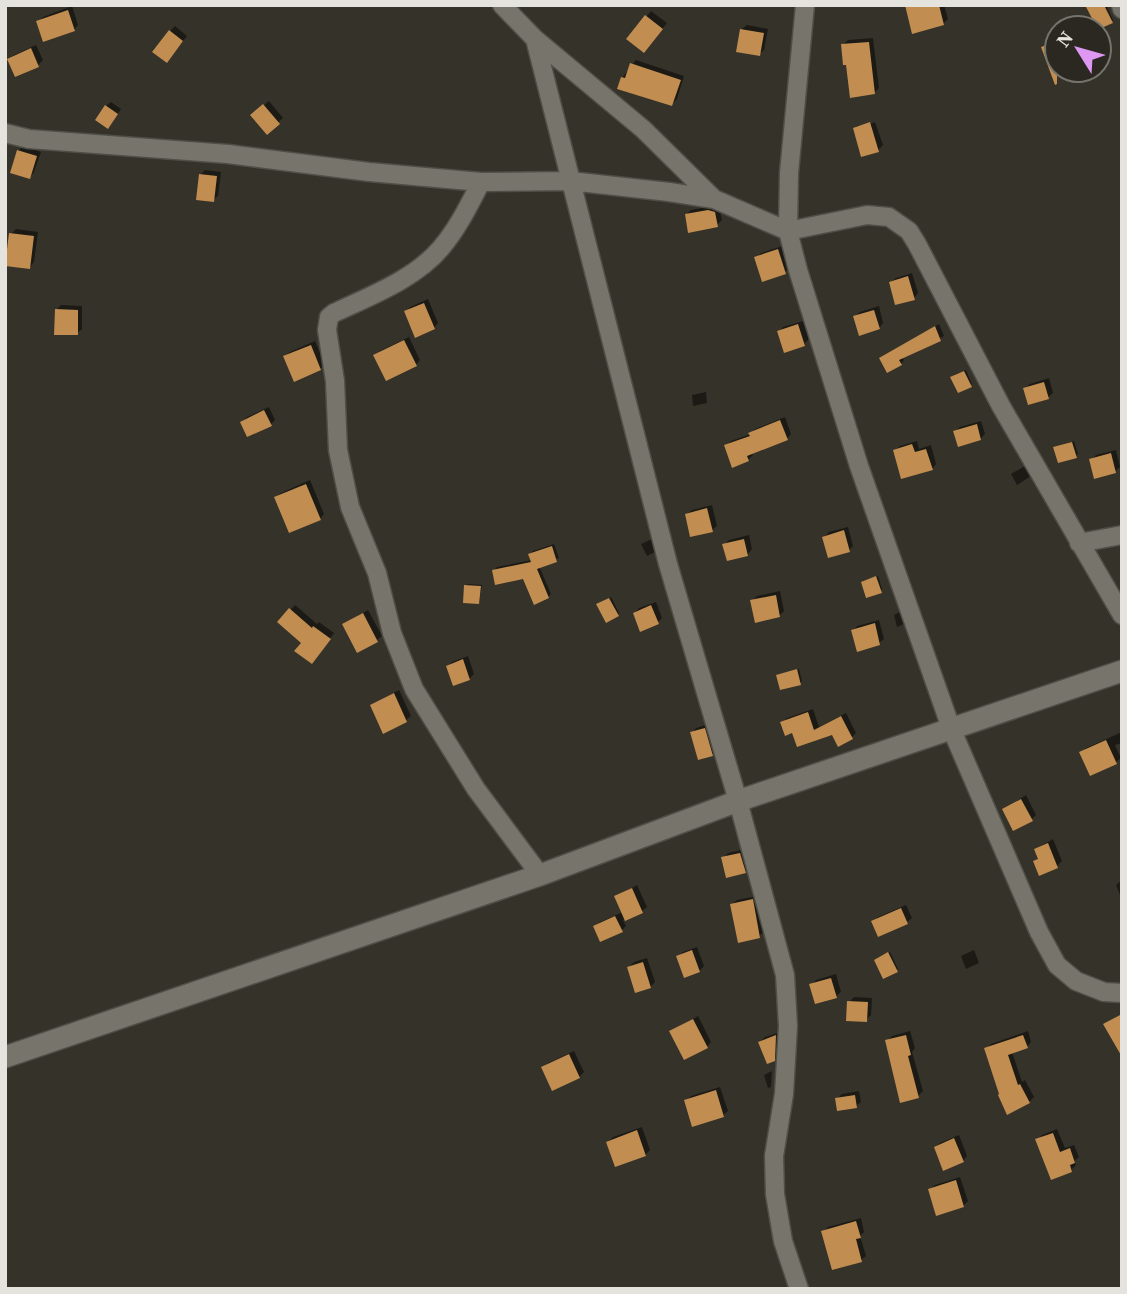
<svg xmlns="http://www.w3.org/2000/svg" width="1127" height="1294" font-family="'Source Serif 4',serif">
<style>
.shadow{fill:#0007}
.building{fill:#c28d50}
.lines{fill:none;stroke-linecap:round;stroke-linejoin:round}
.minor-casing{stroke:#4f4e47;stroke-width:21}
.tertiary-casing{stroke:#4f4e47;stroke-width:24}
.minor{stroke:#77756b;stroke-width:18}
.tertiary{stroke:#77756b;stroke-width:21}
</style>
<rect width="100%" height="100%" fill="#343229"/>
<!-- shadow -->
<path class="shadow" d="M908 5H944L948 19 943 24Z
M1089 5H1106L1113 20 1112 21Z
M72 6 78 25 74 30 38 21 43 17Z
M651 11 667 23 648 47 629 39Z
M747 25 768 29 764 50 759 54 742 29Z
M175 26 187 36 171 56 170 31Z
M873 38 879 88 874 93 843 45 848 40Z
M36 45 43 60 38 65 9 59 14 55Z
M636 60 684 76 677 99 672 104 622 78Z
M269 101 283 118 267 132 253 115Z
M111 102 121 109 112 122 106 106Z
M875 122 883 145 878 150 855 128 858 125V128Z
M23 146 41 152 34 172 30 177 18 151Z
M205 170 221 172 218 196 213 200 200 175Z
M713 206 719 208 722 220 717 225 686 215 691 210Z
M16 229 38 232 34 262 30 267 11 234Z
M782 246 790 268 785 272 756 258 761 253Z
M912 273 918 293 914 298 891 282 896 278Z
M428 299 438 323 434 328 406 312 410 307Z
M61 305 82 306V329L77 333 56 310Z
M879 306 883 323 879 328 855 316 860 312Z
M803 321 809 339 804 344 779 332 783 327Z
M939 324 944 336 902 357 904 360 901 364 885 355Z
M409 337 420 360 416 365 375 356 380 351Z
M315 341 325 364 320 369 285 356 290 352Z
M966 370 972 384 971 385 954 375Z
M1049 378 1053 393 1048 397 1025 388 1030 384Z
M706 392 707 403 693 406 692 395Z
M269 407 275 420 270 425 242 422 247 417Z
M785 417 791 434 787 439 752 452 753 455 748 460 726 446 731 441 751 434 755 429Z
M981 421 985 434 980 439 955 432 960 427Z
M917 441 919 449 931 445 936 464 932 469 895 451 900 446Z
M1074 441 1078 454 1076 456 1055 448Z
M1116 450 1120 467 1115 471 1091 460 1096 455Z
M1025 466 1031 476 1017 485 1011 474Z
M310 480 324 514 320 519 276 497 281 493Z
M712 505 717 526 712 530 687 514 692 510Z
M848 527 853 546 849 550 824 537 829 532Z
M749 535 752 549 748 554 728 559 724 545 729 540Z
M652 539 655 552 647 556 641 544Z
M554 544 559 558 539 566 551 594 548 597 524 577 494 570 497 567 532 560 530 554 533 551Z
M878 576 882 589 881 591 863 582Z
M468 584 482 585 479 602 466 586Z
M780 591 784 611 779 616 752 601 757 596Z
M611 597 619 613 618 615 600 603Z
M656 602 662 618 658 622 635 613 639 608Z
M295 605 317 624 319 622 334 633 316 657 280 622Z
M368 610 382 636 377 640 345 624Z
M900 612 904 624 897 627 894 615Z
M879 620 884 639 879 643 853 631 857 626Z
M468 656 474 674 469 679 448 666 452 662Z
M799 669 802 681 800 683 778 675Z
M399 690 411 716 406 720 372 705Z
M813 709 819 727 846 713 856 733 852 737 832 733 793 731 782 723 787 718Z
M709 724 717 750 712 754 692 733 696 728Z
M1122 732V743L1115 745 1121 758 1116 762 1081 753 1086 748Z
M1026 795 1036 815 1032 819 1004 810Z
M1053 839 1062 861 1057 866 1040 874 1035 862 1040 857 1036 849Z
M745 849 750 867 745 872 723 858 728 853Z
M1122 880V900L1116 885Z
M637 885 647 907 642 911 623 920 626 926 621 931 595 927 600 922 623 912 616 897Z
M757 896 764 932 759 936 732 904 737 900Z
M906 905 912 918 907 922H873L878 917Z
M697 947 704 966 699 971 678 957 683 952Z
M974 950 979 963 966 969 961 956Z
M890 952 898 969 897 970 878 958Z
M647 958 655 982 650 987 629 967 634 962Z
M836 974 841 992 836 996 811 985 816 980Z
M854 997 872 998 871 1015 866 1020 849 1002Z
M698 1016 711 1042 707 1047 671 1032Z
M910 1031 915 1048 912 1052 923 1091 918 1096 887 1041 892 1036Z
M1028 1031 1031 1042 1027 1047 1012 1052 1022 1082 1025 1080 1034 1097 1029 1102 986 1049 991 1044Z
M780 1032 779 1055 774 1060 760 1042 765 1037Z
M574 1051 584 1072 579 1077 543 1068 548 1063Z
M772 1071 771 1087 768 1088 764 1075Z
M720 1087 728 1111 723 1115 686 1101 691 1096Z
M859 1091 861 1102 856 1106 837 1099 842 1094Z
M642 1127 650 1150 645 1155 608 1142 613 1137Z
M1057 1129 1065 1148 1074 1145 1079 1157 1074 1161 1076 1165 1071 1170 1037 1140 1042 1135Z
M959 1135 967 1156 963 1161 936 1147 940 1143Z
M960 1177 968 1201 963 1206 930 1189 935 1185Z
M861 1218 864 1232 860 1236 866 1256 861 1260 823 1232 828 1227Z"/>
<!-- building -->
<path class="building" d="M905 5H939L944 25 912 34Z
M1085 5H1104L1113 23 1099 29 1097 28Z
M68 10 75 31 43 42 36 21Z
M645 15 663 29 644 53 626 39Z
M740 29 764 33 760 56 736 52Z
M169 30 183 41 167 63 152 52Z
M1057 41V84L1055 85 1041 47Z
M869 42 875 94 850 98 846 65H843L841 44Z
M31 48 39 67 15 77 7 59Z
M630 63 681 80 672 106 617 89 621 77 625 78Z
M263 104 280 124 267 135 250 115Z
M105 105 118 114 108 129 95 120Z
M870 122 879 152 861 157 853 128Z
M17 150 37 156 30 179 10 173Z
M199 174 217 176 214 202 196 200Z
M708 210 715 212 718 227 688 233 685 214Z
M9 233 34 236 30 269 5 266Z
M778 249 786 274 762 282 754 257Z
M908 276 915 300 895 305 889 282Z
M424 303 435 329 415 338 404 311Z
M55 309 78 310V335H54Z
M874 310 880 329 859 336 853 316Z
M798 324 805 346 784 353 777 331Z
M935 326 941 341 899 360 902 365 887 373 879 358Z
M404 340 417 366 386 381 373 355Z
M311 345 321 370 294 382 283 356Z
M964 371 972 387 958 393 950 377Z
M1044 382 1049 399 1028 405 1023 388Z
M264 410 272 426 247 437 240 422Z
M780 420 788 440 747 456 749 461 732 468 724 445 750 436 748 433Z
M977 424 981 440 958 447 953 431Z
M1072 442 1077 458 1058 463 1053 447Z
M912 444 915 452 926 449 933 470 901 479 893 450Z
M1111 453 1116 473 1094 479 1089 459Z
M306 484 321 520 289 533 274 497Z
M707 508 713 532 690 537 685 514Z
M844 530 850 552 828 558 822 537Z
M744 539 748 556 727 561 722 544Z
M552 546 557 562 537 569 549 598 534 605 523 579 495 585 492 570 531 562 528 554Z
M876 576 882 593 866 598 861 582Z
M464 585 481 586 479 604 463 603Z
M776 595 780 617 755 623 750 600Z
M609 598 619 616 606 623 596 604Z
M651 605 659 624 640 632 633 613Z
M289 608 312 628 313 626 331 639 312 664 294 651 301 643 277 622Z
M363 613 378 642 357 653 342 624Z
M875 623 880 645 857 652 851 630Z
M463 659 470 680 453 686 446 666Z
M797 669 801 685 780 690 776 675Z
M394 693 407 722 383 734 370 705Z
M808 712 814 730 841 716 853 739 838 747 832 735 797 747 792 733 785 736 780 722Z
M705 728 713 756 698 760 690 732Z
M1106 740 1117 764 1090 776 1079 752Z
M1021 799 1033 821 1013 831 1002 809Z
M1048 843 1058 868 1039 876 1033 861 1038 859 1034 849Z
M740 853 746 873 726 878 721 857Z
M632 888 643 913 625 921 614 896Z
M753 899 760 938 738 943 730 904Z
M901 908 908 924 878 937 871 921Z
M615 916 623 932 600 942 593 926Z
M692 950 700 972 684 978 676 956Z
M888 952 898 972 883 979 874 960Z
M643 962 651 988 635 993 627 967Z
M831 978 837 998 815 1004 809 984Z
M847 1001 868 1002 867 1022 846 1021Z
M1122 1014V1057L1103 1024Z
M693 1019 708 1048 684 1060 669 1031Z
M776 1035 775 1061 767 1064 758 1042Z
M906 1035 911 1055 908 1056 919 1098 900 1103 885 1040Z
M1023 1035 1028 1048 1008 1055 1018 1085 1020 1084 1030 1103 1007 1115 998 1095 999 1094 984 1048Z
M569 1054 580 1078 552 1091 541 1067Z
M716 1090 724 1117 692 1127 684 1100Z
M855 1095 857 1108 837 1111 835 1098Z
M637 1130 646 1156 615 1167 606 1142Z
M1053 1133 1060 1152 1070 1148 1075 1163 1070 1165 1072 1172 1051 1180 1035 1139Z
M954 1138 964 1162 943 1171 934 1147Z
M956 1180 964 1207 936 1216 928 1189Z
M856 1221 861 1238 856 1239 862 1262 832 1270 821 1231Z"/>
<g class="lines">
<defs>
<path id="minor" d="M502 5 535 39 643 129 714 199
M805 5 789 173 788 231 798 270 859 466 951 728 1039 932 1057 965 1076 981 1104 992 1122 993
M1121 5 1122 9
M535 39 668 564 738 801 785 975 788 1026 784 1094 774 1156 775 1194 783 1241 799 1289
M5 133 29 139 228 154 369 172 481 182 570 181 669 192 714 199 788 231 867 215 889 217 909 231 917 244 1001 406 1122 615
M481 182C469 205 458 228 441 248 415 279 370 296 334 313L329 317 327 330 335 381 338 450 350 507 377 573 392 633 414 689 476 789 540 875
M1079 543 1122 535"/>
<path id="tertiary" d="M5 1057 540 875 738 801 1122 671"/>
</defs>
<!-- minor casing -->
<use href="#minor" class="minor-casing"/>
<!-- tertiary casing -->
<use href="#tertiary" class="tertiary-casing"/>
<!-- minor -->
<use href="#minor" class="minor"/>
<!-- tertiary -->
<use href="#tertiary" class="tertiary"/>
</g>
<!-- border -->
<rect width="1127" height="1294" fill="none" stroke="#e4e3de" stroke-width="14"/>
<!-- north arrow -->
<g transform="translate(1078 49) rotate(307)"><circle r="33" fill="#2a2820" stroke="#74736c" stroke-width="2"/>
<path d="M0-5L12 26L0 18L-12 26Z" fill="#de98f2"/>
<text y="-10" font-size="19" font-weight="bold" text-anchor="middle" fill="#e4e3de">N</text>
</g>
</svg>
